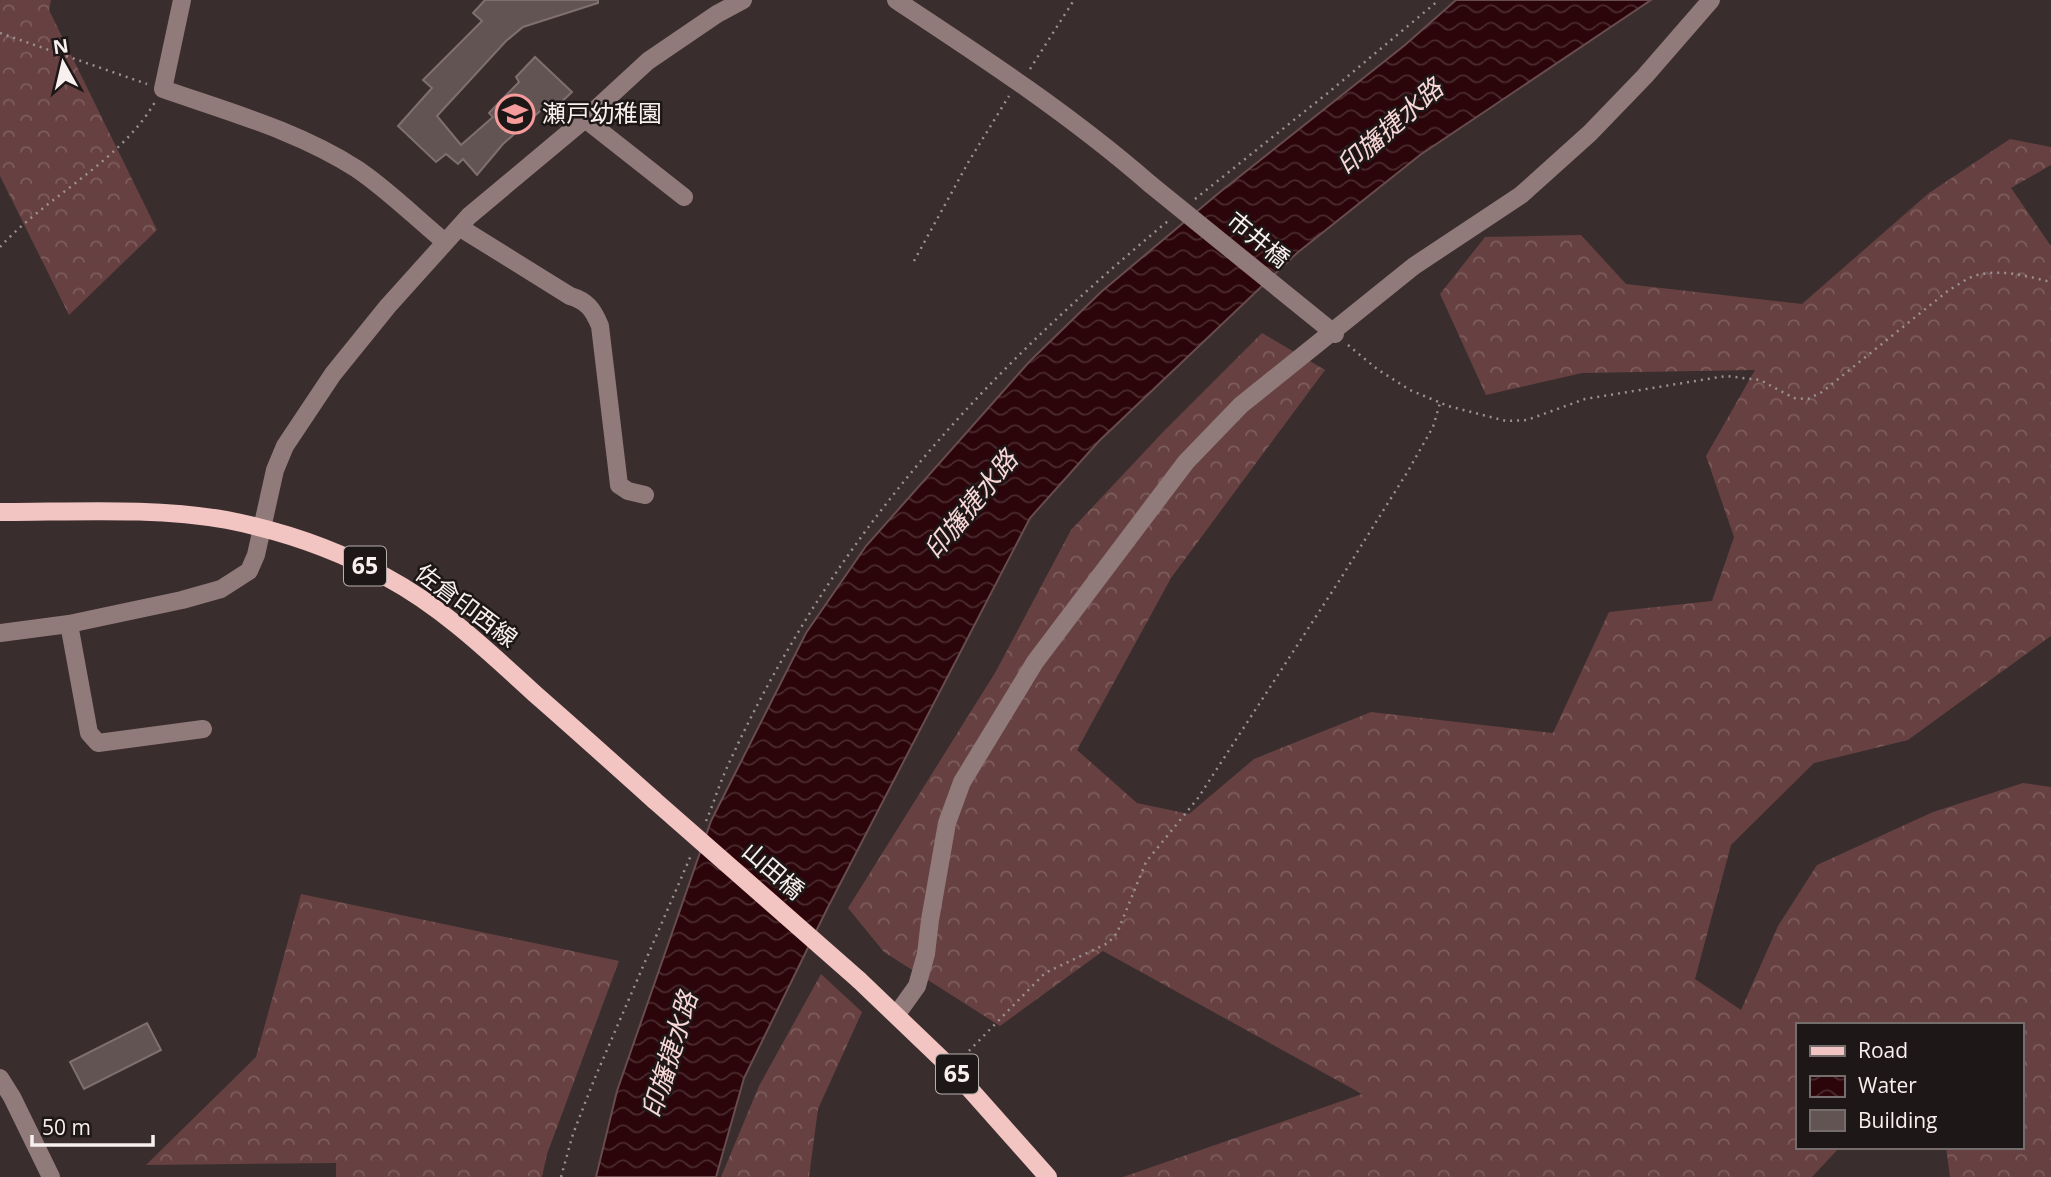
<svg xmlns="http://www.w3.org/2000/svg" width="2051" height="1177" font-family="'Open Sans','Noto Sans JP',sans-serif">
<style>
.forest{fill:url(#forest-crowns)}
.water{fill:url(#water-waves);stroke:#684c4e;stroke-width:2}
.building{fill:#635454;stroke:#7f706f;stroke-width:2}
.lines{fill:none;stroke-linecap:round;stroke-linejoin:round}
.path{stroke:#9b9190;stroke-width:2.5;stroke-dasharray:2 5;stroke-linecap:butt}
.minor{stroke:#917a7a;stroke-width:18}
.major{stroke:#f2c4c2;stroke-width:18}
.minor-bridge{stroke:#917a7a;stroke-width:18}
.major-bridge{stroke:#f2c4c2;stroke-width:18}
.labels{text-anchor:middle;stroke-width:5;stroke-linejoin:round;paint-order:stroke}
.shield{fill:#1d1717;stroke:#b6afae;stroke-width:2}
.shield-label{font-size:23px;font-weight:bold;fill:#f8f0ef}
.poi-label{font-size:24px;fill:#f8f0ef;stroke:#1d1717;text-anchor:start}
.street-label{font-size:24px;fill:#f8f0ef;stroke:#1d1717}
.water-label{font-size:26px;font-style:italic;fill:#f8d7d6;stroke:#1d1717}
</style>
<defs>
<pattern id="forest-crowns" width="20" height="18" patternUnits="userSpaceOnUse" patternTransform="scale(1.75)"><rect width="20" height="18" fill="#674141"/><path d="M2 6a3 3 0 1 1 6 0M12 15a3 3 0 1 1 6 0" fill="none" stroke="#7e5d5d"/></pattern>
<pattern id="water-waves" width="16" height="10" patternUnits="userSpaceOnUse" patternTransform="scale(1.75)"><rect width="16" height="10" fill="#2b0509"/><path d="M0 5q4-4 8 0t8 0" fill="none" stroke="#4a2a2d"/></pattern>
</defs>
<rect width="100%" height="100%" fill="#3a2d2d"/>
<!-- forest -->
<path class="forest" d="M0 0H51L49 10 157 230 69 315 0 176Z
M2010 139 2051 147V165L2011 188 2051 246V636L1908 740 1814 763 1731 845 1695 979 1741 1010 1778 926 1817 865 1933 812 2023 783 2051 787V1177H1950L1946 1147H2021V1025H1797V1147H1840L1812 1177H1123L1362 1094 1103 951 1000 1026 884 952 848 908 995 673 1071 530 1163 432 1262 333 1325 370 1171 578 1077 750 1137 803 1189 814 1254 759 1371 712 1553 733 1609 612 1712 601 1734 537 1706 456 1755 370 1582 373 1486 395 1440 294 1485 237 1581 235 1626 284 1802 304 1929 193Z
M301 894 619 961 547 1154 542 1177H336V1163L146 1165 256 1057Z
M821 974 862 1012 818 1109 809 1177H721L759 1086Z"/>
<!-- water -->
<path class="water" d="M1456 0H1651L1420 155 1297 253 1099 441 1030 518 827 909 744 1078 716 1177H596L617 1091 711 821 806 633 866 546 1030 361 1101 292 1220 192 1405 45Z"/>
<!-- building -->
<path class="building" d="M485 0H598V3L523 27 506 41 437 116 461 145 493 117 489 113 519 82 516 77 535 57 572 92 556 107 548 104 503 144 477 175 463 159 458 164 446 154 436 162 398 126 432 88 423 80 482 21 473 13Z
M147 1023 161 1050 84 1089 70 1062Z"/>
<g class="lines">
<!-- path -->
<path class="path" d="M0 33 147 84
M1030 69 1074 0
M1195 199 1329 92 1439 0
M0 247C47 196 120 162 155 102
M914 261 969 161 1009 96
M1348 345 1377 369 1410 390 1448 406 1506 421 1527 420 1585 399 1726 376 1760 380 1794 398 1808 399 1822 392 1949 290C1957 286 1965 279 1974 276 1999 268 2026 276 2051 282
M706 821C713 805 718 788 725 772 745 727 768 683 793 641 890 475 1022 342 1168 221
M964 1056 1045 973 1108 943 1117 933 1146 862 1198 798 1341 578 1408 471 1433 427 1440 403
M561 1177 573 1134 594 1080 692 853"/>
<!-- minor -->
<path class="minor" d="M182 0 163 89C229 112 298 131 357 169 388 190 416 218 445 242
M896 0C984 58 1071 115 1150 184
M585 119 684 197
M459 227 570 296C587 301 593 309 600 326L619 485 628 491 645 495
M69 624 89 733 98 743 203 729
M0 633 69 624 182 600 221 589 249 571 256 555 275 470 285 446 333 374 388 306 469 216 585 119 648 61 717 14 743 0
M897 1014 917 986 926 954 930 920 947 823 962 782 1035 662 1186 462 1241 405 1414 266 1521 195 1590 133 1645 76 1711 0
M0 1078 12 1097 51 1177"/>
<!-- major -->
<path class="major" d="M0 512C75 512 153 507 227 520 283 531 336 549 386 577 442 607 488 651 535 694 575 729 614 764 654 800
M859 980 952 1069 1048 1177"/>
<!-- minor-bridge -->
<path class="minor-bridge" d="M1150 184 1335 334"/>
<!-- major-bridge -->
<path class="major-bridge" d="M654 800 859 980"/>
</g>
<!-- icons -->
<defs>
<symbol id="school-ring" viewBox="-11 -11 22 22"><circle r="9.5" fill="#1d1717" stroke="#f59b9b" stroke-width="1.5"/><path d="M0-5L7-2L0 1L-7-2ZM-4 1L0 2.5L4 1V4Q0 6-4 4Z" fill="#f59b9b"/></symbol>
</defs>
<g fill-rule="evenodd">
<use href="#school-ring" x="493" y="92" width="44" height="44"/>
</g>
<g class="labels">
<!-- shield labels -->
<g class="shield">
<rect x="344" y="546.5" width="42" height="39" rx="5"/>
<rect x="936" y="1054.5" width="42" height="39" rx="5"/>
</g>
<g class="shield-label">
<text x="365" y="574">65</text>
<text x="957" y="1082">65</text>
</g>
<!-- poi labels -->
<g class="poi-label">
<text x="542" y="122">瀬戸幼稚園</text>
</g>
<!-- street labels -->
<g class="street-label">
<text transform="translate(1258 240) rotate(39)" y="8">市井橋</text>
<text transform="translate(466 606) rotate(37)" y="8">佐倉印西線</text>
<text transform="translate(773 871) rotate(41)" y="8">山田橋</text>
</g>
<!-- water labels -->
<g class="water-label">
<text transform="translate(1390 127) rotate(-41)" y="9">印旛捷水路</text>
<text transform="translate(971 505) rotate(-51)" y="9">印旛捷水路</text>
<text transform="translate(670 1055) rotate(-73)" y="9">印旛捷水路</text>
</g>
</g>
<!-- legend -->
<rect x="1796" y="1023" width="228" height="126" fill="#1d1717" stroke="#756e6d" stroke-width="2"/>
<rect x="1810" y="1046" width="35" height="10" fill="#f2c4c2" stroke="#756e6d" stroke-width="2"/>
<text x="1858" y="1058" font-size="21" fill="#f8f0ef">Road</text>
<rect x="1810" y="1076" width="35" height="21" fill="url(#water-waves)" stroke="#756e6d" stroke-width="2"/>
<text x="1858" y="1093" font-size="21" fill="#f8f0ef">Water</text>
<rect x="1810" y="1110" width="35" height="21" fill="#635454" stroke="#756e6d" stroke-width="2"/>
<text x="1858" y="1128" font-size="21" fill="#f8f0ef">Building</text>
<!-- north arrow -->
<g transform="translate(63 63) rotate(352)" stroke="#1d1717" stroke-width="5" paint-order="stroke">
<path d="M0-5L12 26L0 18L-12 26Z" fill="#f8f0ef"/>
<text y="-10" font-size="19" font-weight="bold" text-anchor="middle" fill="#f8f0ef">N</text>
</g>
<!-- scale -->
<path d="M32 1135v10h121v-10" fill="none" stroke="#f8f0ef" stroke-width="3.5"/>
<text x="42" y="1135" font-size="21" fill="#f8f0ef" stroke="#1d1717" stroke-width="5" paint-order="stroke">50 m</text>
</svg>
